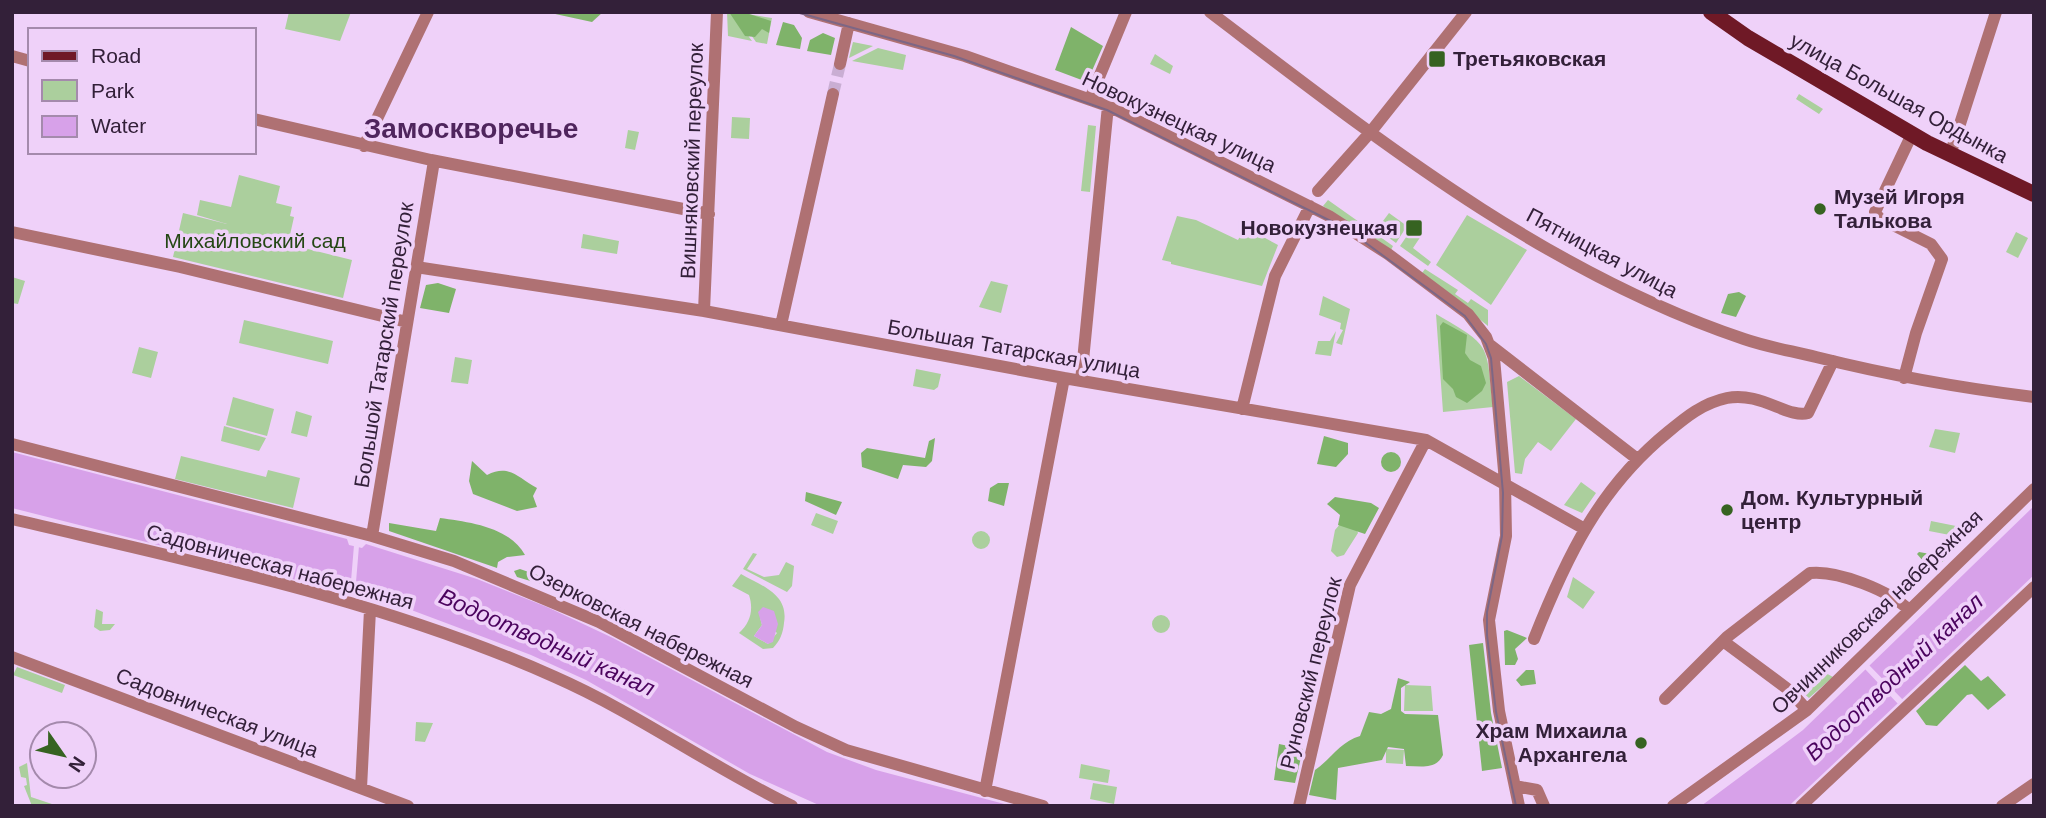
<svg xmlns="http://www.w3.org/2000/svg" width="2046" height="818" font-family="Helvetica,sans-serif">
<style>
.green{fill:#abcf9d;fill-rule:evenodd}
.forest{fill:#7fb36a}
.water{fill:#d7a1e9}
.pier{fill:#efd1f9}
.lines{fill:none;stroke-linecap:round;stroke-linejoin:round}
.minor-tunnel{stroke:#c9aed3;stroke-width:12;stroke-dasharray:12 6;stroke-linecap:butt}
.minor{stroke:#af7173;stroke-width:12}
.major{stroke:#6f1926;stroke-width:16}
.tram{stroke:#7d6685;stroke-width:2}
.poi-dot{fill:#366321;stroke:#efd1f9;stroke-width:2.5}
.labels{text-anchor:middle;stroke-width:7;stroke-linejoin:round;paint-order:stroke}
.poi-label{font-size:21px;font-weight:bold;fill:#332039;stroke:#efd1f9;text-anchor:start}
.street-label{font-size:21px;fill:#332039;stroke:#efd1f9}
.park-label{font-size:21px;fill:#254715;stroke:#efd1f9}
.water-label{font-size:23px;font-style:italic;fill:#4b035e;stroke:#efd1f9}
.district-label{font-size:28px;font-weight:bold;fill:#4f255d;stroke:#efd1f9}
</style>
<rect width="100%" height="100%" fill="#efd1f9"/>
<!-- green -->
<path class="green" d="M289 12H351L340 41 285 29Z
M727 12H731L752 41 728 36Z
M735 12 772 18 767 44 756 42Z
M853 42 873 46 849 58Z
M878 48 906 55 903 70 852 61Z
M1155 54 1173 66 1170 74 1150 64Z
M1799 94 1823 109 1819 114 1796 99Z
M732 117 750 118 749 139 731 138Z
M1088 125 1096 126 1090 192 1081 191Z
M628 130 639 132 635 150 625 148Z
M239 175 280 186 276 203 292 207 290 216 294 217 288 244 352 260 343 298 173 257 183 213 227 224 197 215 200 200 231 207Z
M1328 200 1393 246 1391 250 1323 206Z
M1389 213 1407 226 1396 243 1377 229Z
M1467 215 1527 250 1491 305 1436 265Z
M1177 216 1196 220 1238 240 1245 227 1278 245 1262 286 1171 264V262L1162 260Z
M1411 230 1421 236 1413 248 1431 262 1428 266 1400 246Z
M2016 232 2028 238 2018 258 2006 252Z
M583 234 619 241 617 254 581 248Z
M1425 269 1458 290 1455 294 1468 303 1471 299 1488 310V326L1422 273Z
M12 277 25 281 18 304 12 303Z
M991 281 1008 285 1001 313 979 307Z
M1323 296 1350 309 1342 345 1336 343 1343 330 1340 329 1341 323 1319 315Z
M1436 314C1492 347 1486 342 1493 407L1443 412Z
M244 320 333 341 328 364 239 343Z
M1336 331 1331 356 1315 354 1318 341H1330Z
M139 347 158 352 151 378 132 373Z
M455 357 472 360 468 384 451 382Z
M916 369 941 374 938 387 934 390 913 386Z
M1519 376 1576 419 1551 451 1538 442 1525 459 1522 474 1515 473 1507 382Z
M233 397 274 409 267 436 226 425Z
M296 411 312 416 307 437 291 433Z
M224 426 266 438 259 451 221 441Z
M1935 429 1960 433 1955 453 1929 447Z
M181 456 266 477 268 470 300 478 293 508 175 479Z
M1581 482 1596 493 1582 513 1564 505Z
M816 513 838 521 833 534 811 525Z
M1931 521 1961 527 1960 533 1955 536 1929 531Z
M1341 523 1356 527 1358 533 1344 555 1337 557 1331 551 1335 530Z
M972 540a9 9 0 1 1 18 0a9 9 0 1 1-18 0Z
M753 553 757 554 747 569 764 577 779 575 786 562 794 566 792 586 787 592 743 569Z
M741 574C762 586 789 594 784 623 783 633 780 641 773 648L763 649 739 633C750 623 754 610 749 595L732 586ZM760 617 777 633 768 644 754 636 762 625Z
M1573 577 1595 592 1583 609 1567 597Z
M96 609 103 612 102 624H115L110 630 100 631 94 627Z
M1152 624a9 9 0 1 1 18 0a9 9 0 1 1-18 0Z
M17 667 65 685 62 693 13 675Z
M1822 671 1833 677 1809 698 1801 691Z
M1405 685 1431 686 1433 711H1404Z
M416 722 433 723 425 742 415 741Z
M1386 749 1404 750 1403 764 1386 763Z
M27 763 31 797 58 806H32L24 786 27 785 26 778 21 777 19 767Z
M1081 764 1110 770 1108 783 1079 778Z
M1093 783 1117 787 1114 804 1090 799Z"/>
<!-- forest -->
<path class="forest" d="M546 12H603L592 22Z
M729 12H743L771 21 769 33 762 29 755 37 745 36Z
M783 22 794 25 802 38 800 49 776 45Z
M1071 27 1103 46 1087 82 1055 70Z
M823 33 835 38 831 55 807 51 810 40Z
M438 283 456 289 449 313 420 308 426 285Z
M1739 292 1746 296 1736 317 1721 313 1728 294Z
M1443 322 1467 335 1465 353 1470 360 1481 366 1486 383 1482 391 1467 403 1456 397 1453 389 1443 379 1440 326Z
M1324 436 1348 443V454L1336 467 1317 464Z
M935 438 932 461 926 467 903 465 898 479 862 467 861 453 867 448 925 458 929 441Z
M1381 462a10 10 0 1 1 20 0a10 10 0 1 1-20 0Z
M472 461 487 475C509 464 517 477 537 488L533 496 537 507 517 511 473 494 469 481Z
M998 483H1009L1004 506 988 501 990 488Z
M806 492 842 502 836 515 805 501Z
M1335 497 1371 503 1379 508 1365 534 1338 525 1340 515 1327 504Z
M440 518C469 522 510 527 525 555L507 557 498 562 497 568 389 531V523L436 531Z
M1919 552 1942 556 1945 560 1935 566 1924 562 1917 554Z
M520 569 566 585 570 588 566 596 544 585 517 577 514 571Z
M591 594 625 610 622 621 582 604 585 596Z
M1507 630 1527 638 1515 649 1518 659 1515 665H1505L1504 631Z
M1483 643 1491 713 1502 768 1482 771 1469 645Z
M1965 665 1981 681 1988 676 2006 695 1988 710 1972 694 1967 695 1937 726 1926 725 1916 711Z
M1526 670H1534L1536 684 1521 686 1516 680Z
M1398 678 1410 682 1401 688V711L1405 714 1438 715 1443 755C1436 770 1421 766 1406 766L1404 749 1388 747 1382 760 1338 768 1336 800 1309 795 1315 770C1331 759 1341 741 1360 736L1369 712 1381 714 1391 709Z
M1279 744 1303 749 1295 783 1274 780Z"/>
<!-- water -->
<path class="water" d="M12 452 347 539 349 545 362 548 366 544 477 579 547 607 613 638 827 752 876 770 1012 806H821L750 774 586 680 531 655 406 608 363 597 360 592 347 589 344 592 12 508Z
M2034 506V575L1793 802 1789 806H1701L1803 730Z
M763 607 774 611 778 624 773 642 768 644 754 636 762 625 758 612Z"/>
<!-- pier -->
<path class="pier" d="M354 545 359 546 355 594 350 593Z
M1869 665 1903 700 1899 705 1865 669Z"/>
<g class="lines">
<!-- minor-tunnel -->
<path class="minor-tunnel" d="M833 94 840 64"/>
<!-- minor -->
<path class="minor" d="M809 12 965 56 1108 106 1329 216 1388 254 1468 314 1486 337 1494 358 1505 482 1506 536 1489 620 1499 711 1519 806
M1210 12C1376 138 1544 272 1744 339 1767 347 1792 351 1816 357 1888 375 1960 388 2034 397
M12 56 30 61
M840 64 849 23
M1090 99 1126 12
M254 119 431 160 709 214
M1373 129 1466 12
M364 146 428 12
M1950 155 1996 12
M1318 191 1367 136
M12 232 180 267 407 322
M416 267 704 311 1064 378 1426 440 1583 528
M704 311 717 12
M781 325 833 94
M1490 345 1636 458
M1904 378 1916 333 1942 259 1931 244 1879 218 1875 212 1912 134
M1081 381 1108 106
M1242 409 1275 276 1310 206
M12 444 372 536 454 561 599 622 796 727 846 750 1043 806
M12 519C195 562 383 600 555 677 637 713 711 767 792 806
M372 536 434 161
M1534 639C1566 558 1599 488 1668 432 1686 417 1703 403 1727 398 1760 391 1789 419 1808 413L1833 361
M1723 641 1789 690 1807 710
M12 657 408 806
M1665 699 1727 637 1810 573C1838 570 1890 591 1909 610
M1515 786 1537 790 1544 806
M361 788 370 610
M985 791 1064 378
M1299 806 1350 585 1426 440
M1673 806 1807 710 2034 489
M1801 806 2034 587
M2002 806 2034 784"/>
<!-- major -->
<path class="major" d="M1711 12 1748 38 1927 143 2034 194"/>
<!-- tram -->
<path class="tram" d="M796 12 954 56 1107 110 1347 229 1465 316 1486 344 1491 358 1503 493 1502 536 1487 612V635L1496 712 1516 806"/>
</g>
<!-- markers -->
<g class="poi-dot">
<rect x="1428" y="50" width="18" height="18" rx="3.5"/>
<circle cx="1820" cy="209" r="7"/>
<rect x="1405" y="219" width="18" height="18" rx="3.5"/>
<circle cx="1727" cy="510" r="7"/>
<circle cx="1641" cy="743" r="7"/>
</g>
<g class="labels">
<!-- poi labels -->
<g class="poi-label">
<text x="1453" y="66">Третьяковская</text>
<text x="1834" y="204">Музей Игоря<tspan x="1834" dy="24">Талькова</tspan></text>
<text x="1398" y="235" text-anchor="end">Новокузнецкая</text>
<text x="1741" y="505">Дом. Культурный<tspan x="1741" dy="24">центр</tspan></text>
<text x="1627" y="738" text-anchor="end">Храм Михаила<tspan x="1627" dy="24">Архангела</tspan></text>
</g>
<!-- street labels -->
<g class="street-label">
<text transform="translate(1899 98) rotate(29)" y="7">улица Большая Ордынка</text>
<text transform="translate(1179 122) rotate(25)" y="7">Новокузнецкая улица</text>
<text transform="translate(692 161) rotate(-88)" y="7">Вишняковский переулок</text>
<text transform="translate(1602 253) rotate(28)" y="7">Пятницкая улица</text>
<text transform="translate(384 345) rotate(-81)" y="7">Большой Татарский переулок</text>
<text transform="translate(1014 349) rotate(10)" y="7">Большая Татарская улица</text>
<text transform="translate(280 567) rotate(15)" y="7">Садовническая набережная</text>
<text transform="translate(1877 612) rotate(-44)" y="7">Овчинниковская набережная</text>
<text transform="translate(641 626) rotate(27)" y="7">Озерковская набережная</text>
<text transform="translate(1311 673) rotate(-76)" y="7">Руновский переулок</text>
<text transform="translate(217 713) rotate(21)" y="7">Садовническая улица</text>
</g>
<!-- park labels -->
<g class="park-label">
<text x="255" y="248">Михайловский сад</text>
</g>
<!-- water labels -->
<g class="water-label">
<text transform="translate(547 642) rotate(24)" y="8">Водоотводный канал</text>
<text transform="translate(1894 677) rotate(-43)" y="8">Водоотводный канал</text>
</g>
<!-- district labels -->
<g class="district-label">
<text x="471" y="138">Замоскворечье</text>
</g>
</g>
<!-- border -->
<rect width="2046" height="818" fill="none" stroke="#332039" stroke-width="28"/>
<!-- legend -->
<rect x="28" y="28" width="228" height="126" fill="#efd1f9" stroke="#a48aac" stroke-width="2"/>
<rect x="42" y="51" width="35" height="10" fill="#6f1926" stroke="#a48aac" stroke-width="2"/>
<text x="91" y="63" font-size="21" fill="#332039">Road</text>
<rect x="42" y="80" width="35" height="21" fill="#abcf9d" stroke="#a48aac" stroke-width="2"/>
<text x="91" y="98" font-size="21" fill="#332039">Park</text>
<rect x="42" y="116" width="35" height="21" fill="#d7a1e9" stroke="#a48aac" stroke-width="2"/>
<text x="91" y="133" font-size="21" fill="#332039">Water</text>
<!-- north arrow -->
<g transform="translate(63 755) rotate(124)"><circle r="33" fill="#efd1f9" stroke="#a48aac" stroke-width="2"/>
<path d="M0-5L12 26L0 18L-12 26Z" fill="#366321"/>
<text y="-10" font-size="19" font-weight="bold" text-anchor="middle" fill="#332039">N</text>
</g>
</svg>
